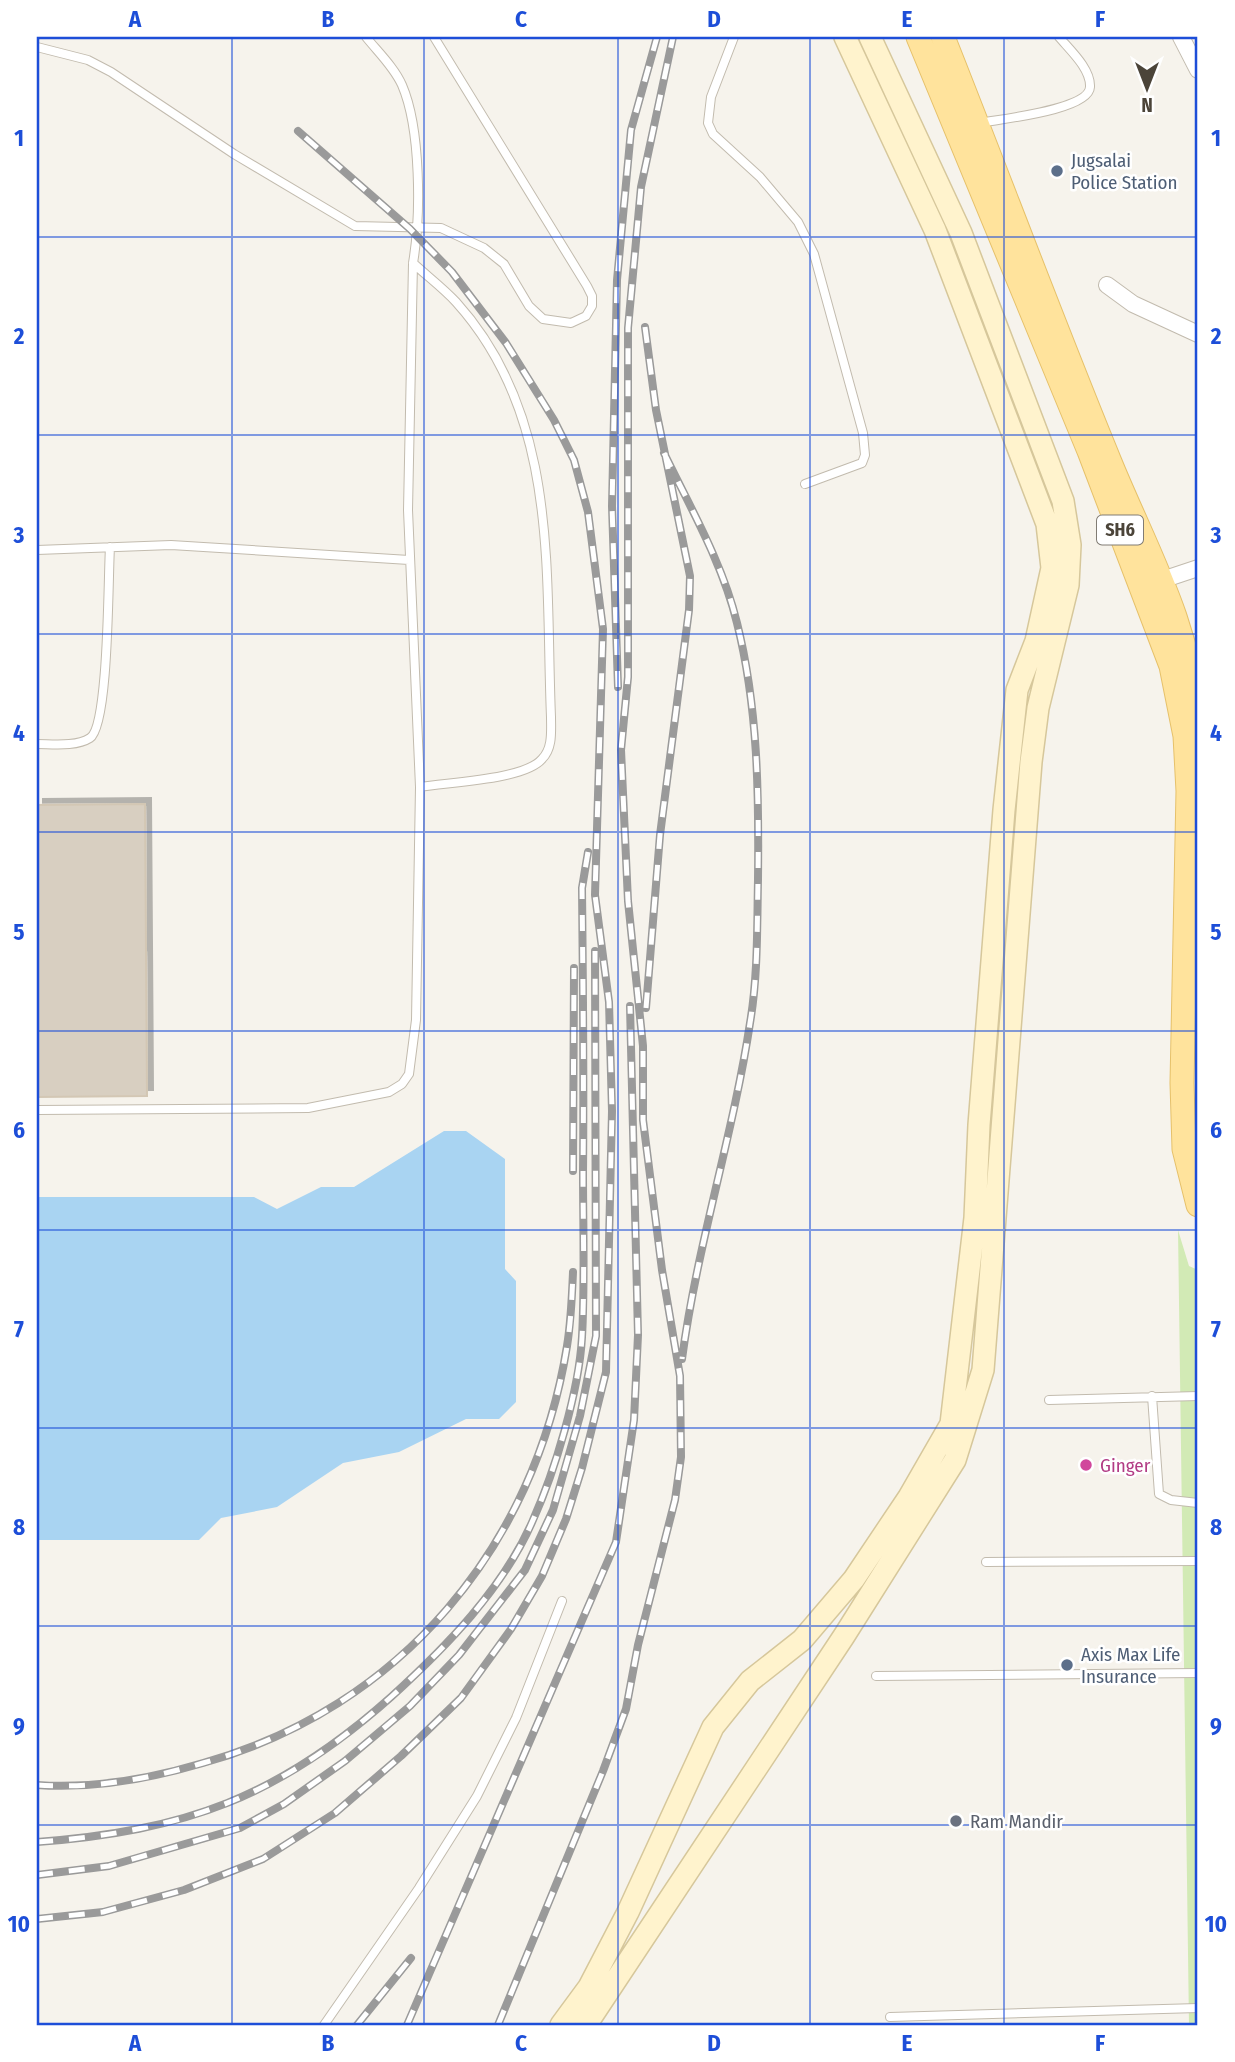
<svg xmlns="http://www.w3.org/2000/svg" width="1235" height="2062" font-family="'Fira Sans Condensed',sans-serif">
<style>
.green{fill:#d2eab5}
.water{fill:#a9d4f2}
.building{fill:#d8cfc1;stroke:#d3c7b4;stroke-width:2;filter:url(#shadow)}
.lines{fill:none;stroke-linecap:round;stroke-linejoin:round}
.lane-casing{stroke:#c2bbae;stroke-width:10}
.street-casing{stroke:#c2bbae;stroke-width:18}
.secondary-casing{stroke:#d6c79b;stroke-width:24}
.primary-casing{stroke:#e6c16a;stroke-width:25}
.lane{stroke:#fff;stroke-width:8}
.street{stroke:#fff;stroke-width:16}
.secondary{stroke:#fff3cd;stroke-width:21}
.primary{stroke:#ffe39c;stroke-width:23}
.rail-casing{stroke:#9a9a9a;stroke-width:8}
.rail{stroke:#fff;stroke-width:5;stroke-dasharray:16;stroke-linecap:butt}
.grid{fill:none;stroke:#1d4ed8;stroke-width:2;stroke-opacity:0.55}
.service-dot{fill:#5c6f8a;stroke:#fff;stroke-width:2.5}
.hotel-dot{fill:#d1479c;stroke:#fff;stroke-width:2.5}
.worship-dot{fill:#6b7280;stroke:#fff;stroke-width:2.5}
.labels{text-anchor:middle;stroke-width:5;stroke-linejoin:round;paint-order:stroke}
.shield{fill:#fff;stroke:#817c74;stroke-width:2}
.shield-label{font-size:18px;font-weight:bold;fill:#4b4439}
.service-label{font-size:19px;fill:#4e5e75;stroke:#fff;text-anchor:start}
.hotel-label{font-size:19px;fill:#b23c85;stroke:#fff;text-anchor:start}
.worship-label{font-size:19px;fill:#5b616d;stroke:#fff;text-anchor:start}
.neatline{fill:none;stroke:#1d4ed8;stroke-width:2.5}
.grid-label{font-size:23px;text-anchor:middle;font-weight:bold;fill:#1d4ed8}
</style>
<defs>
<filter id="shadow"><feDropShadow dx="6" dy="-6" stdDeviation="0" flood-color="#0004"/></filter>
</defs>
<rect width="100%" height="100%" fill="#f6f3ec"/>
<!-- green -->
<path class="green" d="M1178 1230 1189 1266 1198 1270V2025H1189Z"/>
<!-- water -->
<path class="water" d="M444 1131H466L505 1159V1269L516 1281V1402L499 1419H466L399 1452 343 1463 277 1507 221 1518 199 1540H37V1197H254L277 1209 321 1187H354Z"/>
<!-- building -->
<path class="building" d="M145 804 147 1096 37 1097V805Z"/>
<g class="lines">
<defs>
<path id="lane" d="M734 37 711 97 708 123 713 134 760 177 798 222 814 254 863 433 865 455 862 463 805 484
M37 47 88 60 111 72 234 154 355 226 441 228 484 248 504 264 529 306 543 319 571 323 586 316 592 306V296L587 286 434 37
M980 123C1000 119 1089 110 1090 87 1091 69 1070 50 1059 37
M413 263C427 276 443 288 456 302 560 417 545 573 551 717 551 731 553 748 542 759 524 780 449 782 420 787
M37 550 171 545 409 560
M37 744C52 744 76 747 90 738 109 726 108 577 110 547
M37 1110 308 1108 389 1092 402 1084 409 1074 416 1020 420 787 408 510 413 263C421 216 421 129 402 85 394 67 378 52 366 37
M1152 1396 1159 1494 1171 1500 1198 1503
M1049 1400 1198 1396
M986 1562 1198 1561
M876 1676 1198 1673
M890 2017 1198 2008
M324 2025 419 1888 477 1796 516 1718 562 1601"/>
<path id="street" d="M1181 37 1198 70
M1107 285 1133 304 1198 334
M1162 580 1198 568"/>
<path id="secondary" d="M561 2025 589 1987 628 1912 713 1727 750 1681 802 1640 854 1579 909 1497 951 1424 975 1218 979 1125 1004 810 1017 690 1036 641 1052 568 1047 524 935 230 845 37
M586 2025 844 1636 955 1460 983 1370 1031 762 1038 708 1068 585 1070 545 1063 501 961 233 870 37"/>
<path id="primary" d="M918 37 1089 451 1171 666 1185 736 1188 791 1182 1083 1184 1149 1198 1205
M943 37C999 178 1052 321 1110 462 1147 552 1189 622 1198 722"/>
</defs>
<!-- lane casing -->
<use href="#lane" class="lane-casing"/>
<!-- street casing -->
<use href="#street" class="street-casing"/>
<!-- secondary casing -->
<use href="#secondary" class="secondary-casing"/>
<!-- primary casing -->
<use href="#primary" class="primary-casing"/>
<!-- lane -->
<use href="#lane" class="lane"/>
<!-- street -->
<use href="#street" class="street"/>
<!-- secondary -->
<use href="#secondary" class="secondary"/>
<!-- primary -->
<use href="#primary" class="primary"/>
<defs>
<path id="rail" d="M645 327 656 410 690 576 689 610 660 835 646 1008
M664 453C690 507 723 564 737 623 758 707 759 794 758 880 757 927 758 976 750 1023 733 1136 697 1245 682 1359
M618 687 612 506 617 280 631 130 657 37
M573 1171 574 968
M37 1785C93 1789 149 1779 203 1763 400 1708 535 1547 567 1346 571 1322 572 1296 573 1272
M37 1842C185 1831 279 1797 391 1697 445 1648 504 1588 533 1520 555 1471 579 1391 582 1337 585 1283 583 1227 583 1173 584 1078 583 983 582 888L588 852
M37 1875 109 1866 240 1828 284 1804 345 1761 410 1706 459 1655 525 1570 553 1510 580 1416 596 1336 595 951
M37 1919 103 1912 184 1890 263 1859 335 1813 401 1756 461 1698 511 1629 542 1576 566 1519 582 1468 606 1372 612 1111 609 1002 595 895 603 629 588 512 574 460 554 420 506 343 452 272 410 229 298 131
M357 2025 411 1958
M407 2025 616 1542 634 1420 638 1335 630 1006
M498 2025 603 1771 626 1709 638 1645 675 1500 681 1457 680 1376 662 1270 643 1120V1046L628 901 621 750 628 677V328L641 187 673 37"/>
</defs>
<!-- rail casing -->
<use href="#rail" class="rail-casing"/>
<!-- rail -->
<use href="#rail" class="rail"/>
</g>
<!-- grid -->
<path class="grid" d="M232 37V2025M424 37V2025M618 37V2025M810 37V2025M1004 37V2025M37 237H1198M37 435H1198M37 634H1198M37 832H1198M37 1031H1198M37 1230H1198M37 1428H1198M37 1626H1198M37 1825H1198"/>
<!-- markers -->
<g class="service-dot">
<circle cx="1057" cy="171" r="7"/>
<circle cx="1067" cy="1665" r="7"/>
</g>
<circle class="hotel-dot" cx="1086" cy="1465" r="7"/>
<circle class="worship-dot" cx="956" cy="1821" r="7"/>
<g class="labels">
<!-- shield labels -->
<rect class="shield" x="1097" y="515.5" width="46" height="29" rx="5"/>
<g class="shield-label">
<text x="1120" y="536">SH6</text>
</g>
<!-- service labels -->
<g class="service-label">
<text x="1071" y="167">Jugsalai<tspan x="1071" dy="22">Police Station</tspan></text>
<text x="1081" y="1661">Axis Max Life<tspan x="1081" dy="22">Insurance</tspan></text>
</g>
<!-- hotel labels -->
<g class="hotel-label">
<text x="1100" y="1472">Ginger</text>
</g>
<!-- worship labels -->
<g class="worship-label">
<text x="970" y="1828">Ram Mandir</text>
</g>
</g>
<!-- border -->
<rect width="1235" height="2062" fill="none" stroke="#ffffff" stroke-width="77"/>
<!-- north arrow -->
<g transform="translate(1147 88) rotate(180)" stroke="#ffffff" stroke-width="5" paint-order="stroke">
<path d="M0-5L12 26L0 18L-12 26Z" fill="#4b4439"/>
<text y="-10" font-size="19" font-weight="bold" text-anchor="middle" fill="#4b4439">N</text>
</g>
<rect x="38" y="38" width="1158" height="1986" class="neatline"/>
<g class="grid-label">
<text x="135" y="27">A</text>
<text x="328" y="27">B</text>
<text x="521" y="27">C</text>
<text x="714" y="27">D</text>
<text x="907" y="27">E</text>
<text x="1100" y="27">F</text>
<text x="19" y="146">1</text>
<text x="1216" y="146">1</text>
<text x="19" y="344">2</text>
<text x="1216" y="344">2</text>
<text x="19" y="543">3</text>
<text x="1216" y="543">3</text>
<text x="19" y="741">4</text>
<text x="1216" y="741">4</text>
<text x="19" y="940">5</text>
<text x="1216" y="940">5</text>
<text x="19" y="1138">6</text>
<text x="1216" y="1138">6</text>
<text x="19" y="1337">7</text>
<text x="1216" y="1337">7</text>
<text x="19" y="1535">8</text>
<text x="1216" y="1535">8</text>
<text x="19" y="1734">9</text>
<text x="1216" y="1734">9</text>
<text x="19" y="1932">10</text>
<text x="1216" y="1932">10</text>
<text x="135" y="2051">A</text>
<text x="328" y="2051">B</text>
<text x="521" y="2051">C</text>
<text x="714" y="2051">D</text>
<text x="907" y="2051">E</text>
<text x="1100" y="2051">F</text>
</g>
</svg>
